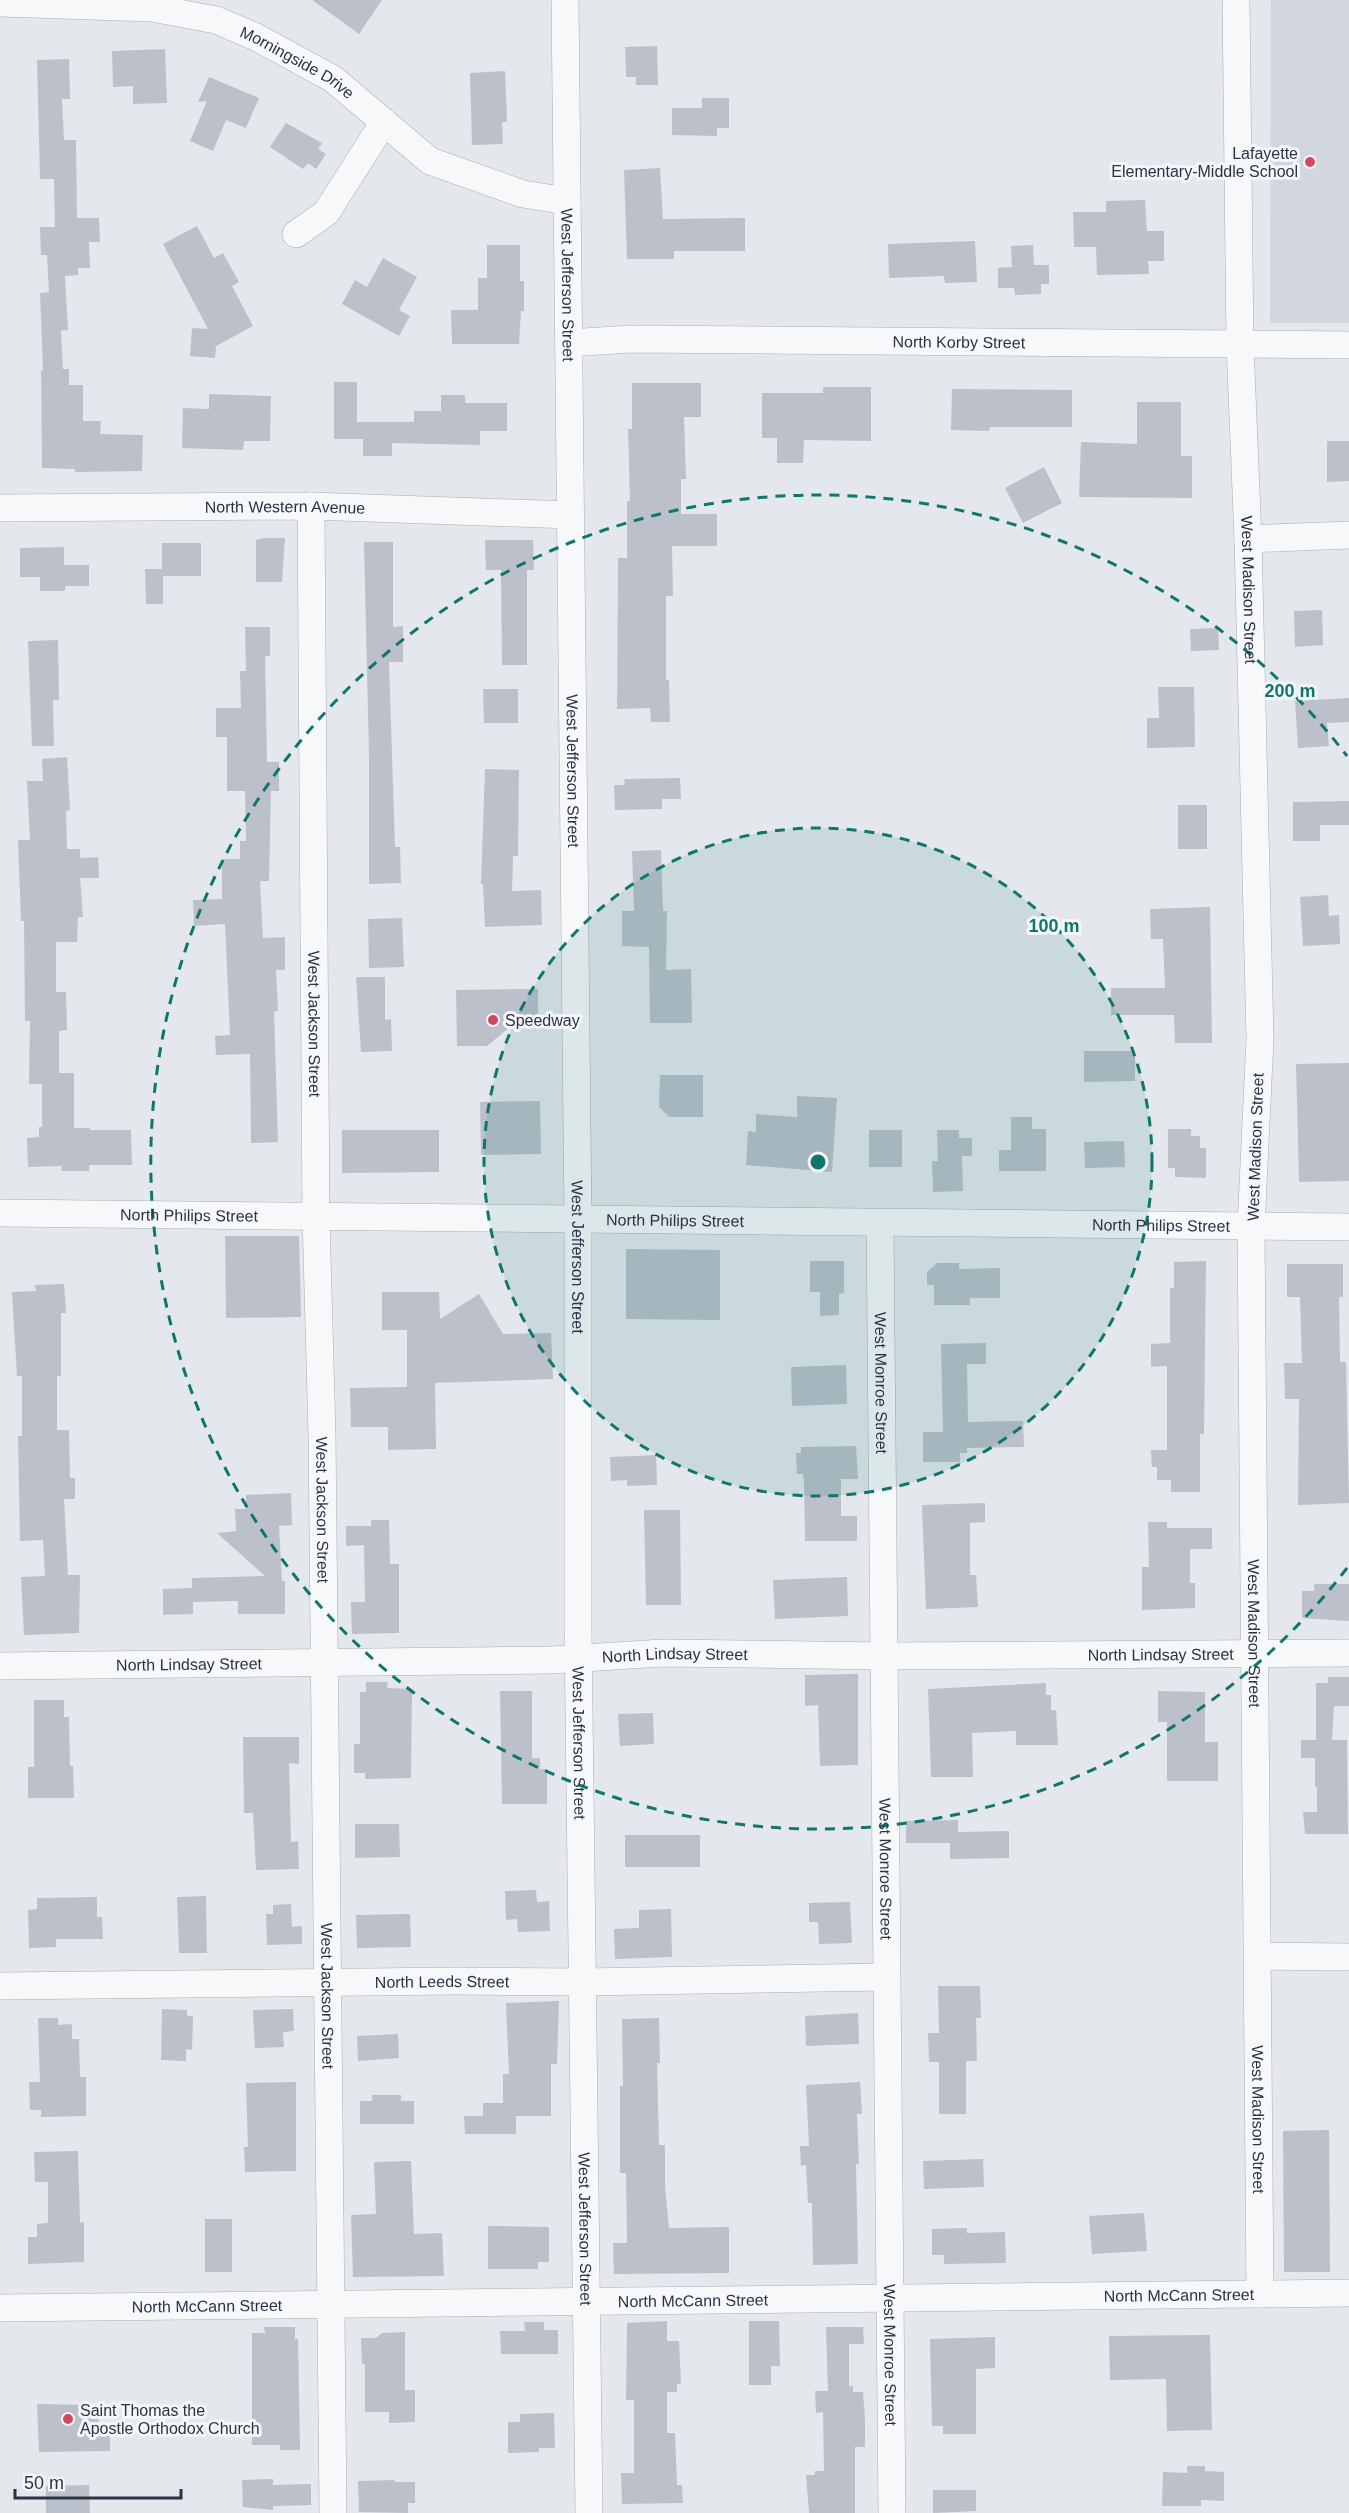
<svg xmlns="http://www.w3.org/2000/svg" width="1349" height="2513" font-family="Arial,sans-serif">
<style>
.built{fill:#d2d6de}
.building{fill:#bbc0ca}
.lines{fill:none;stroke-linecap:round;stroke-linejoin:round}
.minor-casing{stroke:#a9aeb7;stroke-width:28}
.minor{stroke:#f7f8fa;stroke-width:27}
.ring{fill:none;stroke:#0f766e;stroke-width:3;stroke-dasharray:10 8}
.poi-dot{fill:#d1495b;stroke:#f4f6f9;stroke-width:2}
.labels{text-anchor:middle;stroke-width:6;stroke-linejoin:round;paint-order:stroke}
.street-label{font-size:16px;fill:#2b3445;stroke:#f4f6f9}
.poi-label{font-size:16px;fill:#2b3445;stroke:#f4f6f9;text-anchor:start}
.centre{fill:#0f766e;stroke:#f4f6f9;stroke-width:3}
.ring-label{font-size:18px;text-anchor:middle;font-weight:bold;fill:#0f766e;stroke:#f4f6f9;stroke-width:6;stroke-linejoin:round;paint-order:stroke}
</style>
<rect width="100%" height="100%" fill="#e4e7ec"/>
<!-- built -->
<path class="built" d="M1271 0H1349V323H1270Z"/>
<!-- building -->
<path class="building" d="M312 0H382L359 34Z
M657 46 658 85H636V77H626L625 47Z
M165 49 167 103 133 104V86L113 87 112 51Z
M69 59 70 99H62L64 140H76L77 218H99L100 242H89L90 268H78V275L65 276 68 330 61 331 63 369H69V385H83V421H101L100 434 143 435 142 471 75 472V469L42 468 41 370H43L40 293 49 292 47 255H41L40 227H55L54 179H40L37 60Z
M505 71 507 122H502L503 144 472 145 470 73Z
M209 77 259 98 246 128 226 120 213 151 190 141 207 101 198 102Z
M702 98H729V128H717V136L672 135V108H702Z
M286 123 322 143 318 149 326 154 316 169 308 163 303 169 270 147Z
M660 168 663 219 745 218V251H674V259H627L624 170Z
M1145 200 1147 231H1164V261H1148L1149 274 1097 275 1096 247H1074L1073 212H1106V201Z
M197 226 214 258 223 253 239 282 232 286 253 326 216 346 215 358 190 356 192 328 208 329 163 244Z
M975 241 977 282 945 283 944 276 889 278 888 244Z
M487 245H520V281H524V311H521L519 344H452L451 310H478V278H487Z
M1033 245 1034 265H1049V284H1041V294L1015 295 1014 288H998V268L1012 267 1011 246Z
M383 258 417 277 399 310 410 316 399 336 342 304 355 280 367 287Z
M334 382H357V422H414V411H441V395H465V403H507V431H480V445L392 443V456H363V439H334Z
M632 383H701V417H684L686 479H681V514H717V546H672L673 596H666V680H669L670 722H651L650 708 617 709 618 558H627V501H630L628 429H632Z
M823 387H871V441L804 440 803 463H777V438H762V393H823Z
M952 389 1072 390V427H990L989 431 951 430Z
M209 394 271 396 270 441H244L243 450 182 448 183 408 209 409Z
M1137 402H1181V456H1192V498L1079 497 1081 442 1137 444Z
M1327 441H1349V481L1327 482Z
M1044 467 1062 503 1023 523 1005 488Z
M264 538H285L282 582H256V540Z
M485 540H533L534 570H527V665H502L501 570H486Z
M364 542H393V627L403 626V662H389L395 847H400L401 883 369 884V756Z
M162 543H201V576H163V604H146L145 569H162Z
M64 547V565H89V586H65V591H40V577H20V548Z
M1322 610 1323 645 1295 647 1294 611Z
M245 627H270V656H265L267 762H279V791H271L269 881H260L263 938 285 937V970H276L278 1011H274L278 1142 251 1143 250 1054 216 1055 215 1036 230 1035 225 924 194 926 193 900 222 899V859H240V841H246L245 791H227V737H216V708H241L240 671H246Z
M1218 628 1219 650 1191 651 1190 629Z
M58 640 59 700H53L54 746H32L28 641Z
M1158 687H1194L1195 747 1147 748V718H1159Z
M483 689H518V723H484Z
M1349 698V722L1327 723 1329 746 1298 748 1295 701Z
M67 757 70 810 66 811 67 849H80V858L98 857 99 878H80L83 917H78L77 942H56V992H66L67 1030 59 1031V1073H74V1128H90V1130H131L132 1165H89V1171H61L62 1166 28 1167 27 1138 39 1137V1127H42V1084H29L30 1021H25L24 921H21L18 840H30L27 781H43L42 759Z
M485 769 519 770 518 856H513L512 891 541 890 542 925 485 927 483 884H481Z
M680 778 681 799H662V809L615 810 614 785H625L624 779Z
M1349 801V825H1320V841H1293V802Z
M1178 805H1207V849H1178Z
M661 850 663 911H667L666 970 691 969 692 1023H650L649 947 622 946V911H634L632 851Z
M1328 895 1329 916 1339 915 1340 944 1303 946 1300 897Z
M1210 907 1212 1043H1175L1174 1015H1111V988H1165L1163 939H1151L1150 909Z
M402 918 404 967 369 968 368 919Z
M356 977H385V1020L391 1019 392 1051 361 1052Z
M538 989V1018H521L487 1046H457L456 990Z
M1084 1051H1135V1081L1084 1082Z
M1349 1063V1181L1299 1182 1296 1064Z
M660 1075H703V1117H669L659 1107Z
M797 1096 837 1098 832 1172 746 1165 748 1131 756 1132V1114L797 1117Z
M540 1101 541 1154 481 1155 480 1102Z
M1011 1117H1032V1129H1046V1171H999V1150H1011Z
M1168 1129H1191V1136H1200V1148H1206V1178L1175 1177V1168H1168Z
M342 1130H439V1172L342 1173Z
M869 1130H902V1167H869Z
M937 1130H959V1138H972V1156H962L963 1191 933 1192 932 1161H938Z
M1124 1141 1125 1167 1085 1168 1084 1142Z
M225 1236H299L301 1317 226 1318Z
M626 1249 720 1250V1320L626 1319Z
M810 1261H844V1293L839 1294V1315L820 1316V1292H810Z
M1206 1261 1204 1434H1200V1492H1171V1480H1157V1467H1152L1151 1450H1167V1366L1151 1367V1344L1170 1343V1288H1174V1262Z
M937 1263H959V1269L1000 1268V1298H970V1305H934V1285H927V1272Z
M1287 1264H1343V1297H1339L1340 1362H1346L1349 1503 1298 1505 1299 1399H1285L1284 1363H1302L1300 1297H1287Z
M64 1284 66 1313H61V1376H57V1430H69L70 1478H75V1499H64L68 1575H80L79 1633 24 1635 21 1577 45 1576 43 1540 20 1541 18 1436H22V1376H17L12 1292 36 1291 35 1285Z
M382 1292H439L440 1319 479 1294 503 1334 551 1333 553 1379 435 1383 436 1449 388 1450V1427H351L350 1388 407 1387V1330H382Z
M986 1343V1364H967L968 1422 1023 1421 1024 1447 967 1448V1453H960V1462H923V1432H943L941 1344Z
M846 1365 847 1404 792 1406 791 1367Z
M856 1446 858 1479H841V1516H857V1541H805L804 1481 803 1474H797L796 1453H801V1447Z
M656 1455 657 1485 627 1486V1480L611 1481 610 1457Z
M291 1493 292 1525 279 1526 282 1581H285V1614H238V1601L193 1602V1614L163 1615V1589L192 1588V1578L265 1576 217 1533 236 1531 235 1509H246V1495Z
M985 1503V1522L970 1523V1575H976L978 1607 926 1609 922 1505Z
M644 1510H680L681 1605H646Z
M371 1520H389L390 1564H399V1633L352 1634 351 1602H365L364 1545 346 1546V1526H371Z
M1148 1522H1167V1528H1212V1549H1190V1583H1195V1608L1142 1610V1567H1149Z
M847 1577 848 1616 775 1619 773 1580Z
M1314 1584H1349V1621L1302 1618V1591H1314Z
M858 1674V1765L820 1766 818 1705 805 1706V1675Z
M1328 1677H1349V1706H1334L1332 1740H1347L1348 1834H1305L1303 1812H1317V1787H1315V1758H1301V1740H1316V1683H1328Z
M366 1682H388L387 1688 412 1689 411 1778 365 1779V1773H354V1744H360V1692H366Z
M1046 1683V1695H1051V1710H1056L1058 1745H1016V1731L972 1733 973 1777H931L928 1689Z
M500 1691H532V1758H540V1769H547V1804H502Z
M1158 1691 1205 1692V1742H1218V1781H1167V1722H1158Z
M34 1700H64V1717H69L70 1766H73L74 1798H28V1767H34Z
M653 1713 654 1744 620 1746 618 1714Z
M243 1737H299V1764L289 1763 291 1842 298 1841 299 1869 256 1870 253 1813H244Z
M958 1820V1832L1009 1831V1858L950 1859V1843H906V1821Z
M355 1824H399L400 1857 355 1858Z
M625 1835H700V1867H625Z
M536 1890 537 1902 549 1901 550 1931 518 1932 517 1919 506 1920 505 1891Z
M206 1896 207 1953H179L177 1897Z
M97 1897V1917H102L103 1939H56V1947L29 1948 28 1910 37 1909V1898Z
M850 1902 852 1943 819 1944 818 1922H809V1903Z
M291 1904 292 1927 302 1926V1944L267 1945 266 1914H273V1905Z
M671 1909 672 1957 615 1959 614 1929 639 1928V1910Z
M410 1914 411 1947 357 1948 356 1915Z
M938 1986H980L981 2018H976L977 2061H966V2114H939V2062H929L928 2033H939Z
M559 2001 557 2064H551V2116H516V2134H465L464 2116H483V2103H503V2074H509L506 2003Z
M162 2009 187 2010V2016H193L192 2050 186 2049V2061L161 2060Z
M293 2009 294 2031 283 2032 284 2047 255 2048 253 2010Z
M858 2013 859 2044 806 2046 805 2016Z
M38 2018H58V2025L72 2024V2039H79L80 2077H86V2116L41 2117V2110H30L29 2082H40Z
M659 2018 660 2063H657L659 2145H665V2187L669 2228 729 2227V2273L614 2274 613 2243H627L626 2173H620V2086H623L622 2019Z
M398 2034 399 2058 358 2061 357 2036Z
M296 2082V2171L245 2172 244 2147H248L246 2083Z
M860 2082 862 2114H857L859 2164H856L858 2264 813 2265 812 2203H808L806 2165 801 2166 800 2146H809L806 2085Z
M372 2095H401V2101H414V2124H360V2101H372Z
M1329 2130 1330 2272H1284L1283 2131Z
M78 2151 80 2223 84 2222V2262L28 2264V2237H37V2224L48 2223V2182H35L34 2152Z
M983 2159 984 2187 924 2189 923 2161Z
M411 2161 414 2234 442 2233 444 2276 353 2277 351 2215 376 2214 374 2162Z
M1144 2213 1147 2251 1092 2254 1089 2216Z
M205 2219H232V2272H205Z
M488 2226 549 2227V2262H538V2269H488Z
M967 2228V2233L1005 2232 1006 2263 944 2264V2255H932V2229Z
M667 2321V2341H679L681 2384H677V2392H667V2433H675L677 2485H682L683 2503 622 2504 621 2473H634V2400H626L627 2323Z
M749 2321H779L780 2366H771V2385H749Z
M524 2322H544V2330H558V2354H501L500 2331H525Z
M264 2327H295V2339H298L300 2450H280V2445H252V2333H265Z
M826 2327H863L864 2344H849V2386H853V2392H863L865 2420V2447H855V2513H809L806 2475H815V2471H824L823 2412 816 2413 815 2391H828Z
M405 2332V2390H415V2422L389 2423V2412H365V2364H362L361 2338H376L382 2333Z
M1210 2335 1212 2430 1167 2431 1166 2379 1110 2380 1109 2336Z
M995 2337V2368L976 2369V2434H943V2426H932L930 2339Z
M37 2404 98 2405 99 2433H110V2451L39 2452Z
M554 2413 555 2448H539V2452L508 2453V2422H520V2414Z
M1187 2466H1205V2471L1224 2472V2501L1201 2500V2506H1162L1163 2472 1187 2473Z
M273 2479V2485L311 2484V2505L273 2506V2510L243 2507 242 2480Z
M395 2480V2482H415V2503H408V2513L359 2512 358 2481Z
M89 2485 90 2513H46V2486Z
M933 2490H976V2511L933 2513Z"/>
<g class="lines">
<defs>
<g id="minor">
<path id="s1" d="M565 0 578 1221V1630L589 2513"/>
<path id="s2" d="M1236 0 1240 345 1248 539 1260 1039 1251 1227 1260 2294"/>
<path id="s3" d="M0 3 152 8 216 20 256 37 333 79 430 161 523 194 567 201"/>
<path d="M296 234 326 213 384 122"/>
<path id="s4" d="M569 343 630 339 1349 345"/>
<path id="s5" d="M311 506 316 1217 322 1434 333 2513"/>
<path id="s6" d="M0 508 311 506 571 515"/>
<path d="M1248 539 1349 535"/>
<path id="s7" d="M0 1213 1349 1227"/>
<path id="s8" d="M880 1224 892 2513"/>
<path id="s9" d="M0 1666 551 1660 663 1653 884 1656 1349 1653"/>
<path d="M1258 1956 1349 1957"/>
<path id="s10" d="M0 1986 455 1981 584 1982 886 1977"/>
<path id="s11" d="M0 2308 1349 2293"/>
</g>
</defs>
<!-- minor casing -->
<use href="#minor" class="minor-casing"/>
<!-- minor -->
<use href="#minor" class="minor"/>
</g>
<!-- distance rings -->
<circle cx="818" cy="1162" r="334" fill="#0f766e" fill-opacity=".12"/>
<g class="ring">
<circle cx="818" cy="1162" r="334"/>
<path d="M1347 1568A667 667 0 1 1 1347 756"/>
</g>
<!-- markers -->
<g class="poi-dot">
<circle cx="1310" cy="162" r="6"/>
<circle cx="493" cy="1020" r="6"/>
<circle cx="68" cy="2419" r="6"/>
</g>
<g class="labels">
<!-- street labels -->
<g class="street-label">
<text dy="6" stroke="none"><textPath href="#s3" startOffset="309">Morningside Drive</textPath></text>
<text dy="6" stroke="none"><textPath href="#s1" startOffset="285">West Jefferson Street</textPath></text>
<text dy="6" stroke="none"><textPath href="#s4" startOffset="390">North Korby Street</textPath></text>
<text dy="6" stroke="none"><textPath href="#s6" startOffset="285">North Western Avenue</textPath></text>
<text dy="6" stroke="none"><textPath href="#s2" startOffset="590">West Madison Street</textPath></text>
<text dy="6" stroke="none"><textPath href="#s1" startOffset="771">West Jefferson Street</textPath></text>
<text dy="6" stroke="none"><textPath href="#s5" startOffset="518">West Jackson Street</textPath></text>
<text transform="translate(1255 1147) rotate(-88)" y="6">West Madison Street</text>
<text dy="6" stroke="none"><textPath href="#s7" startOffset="189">North Philips Street</textPath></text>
<text dy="6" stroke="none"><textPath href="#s7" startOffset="675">North Philips Street</textPath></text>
<text dy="6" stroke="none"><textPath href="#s7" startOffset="1161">North Philips Street</textPath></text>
<text dy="6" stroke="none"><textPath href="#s1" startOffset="1257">West Jefferson Street</textPath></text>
<text dy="6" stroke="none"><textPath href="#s8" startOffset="159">West Monroe Street</textPath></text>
<text dy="6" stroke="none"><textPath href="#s5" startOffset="1004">West Jackson Street</textPath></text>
<text dy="6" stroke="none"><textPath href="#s2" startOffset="1634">West Madison Street</textPath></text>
<text dy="6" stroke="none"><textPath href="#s9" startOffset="1161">North Lindsay Street</textPath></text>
<text dy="6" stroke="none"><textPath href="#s9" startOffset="675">North Lindsay Street</textPath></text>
<text dy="6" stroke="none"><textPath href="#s9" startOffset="189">North Lindsay Street</textPath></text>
<text dy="6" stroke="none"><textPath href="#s1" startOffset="1743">West Jefferson Street</textPath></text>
<text dy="6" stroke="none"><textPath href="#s8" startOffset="645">West Monroe Street</textPath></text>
<text dy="6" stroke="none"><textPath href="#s10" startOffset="442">North Leeds Street</textPath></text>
<text dy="6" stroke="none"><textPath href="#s5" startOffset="1490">West Jackson Street</textPath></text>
<text dy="6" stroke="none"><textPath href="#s2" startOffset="2120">West Madison Street</textPath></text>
<text dy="6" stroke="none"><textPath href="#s1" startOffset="2229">West Jefferson Street</textPath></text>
<text dy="6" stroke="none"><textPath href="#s11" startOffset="1179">North McCann Street</textPath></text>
<text dy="6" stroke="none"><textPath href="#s11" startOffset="693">North McCann Street</textPath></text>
<text dy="6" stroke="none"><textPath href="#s11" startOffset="207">North McCann Street</textPath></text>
<text dy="6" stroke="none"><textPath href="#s8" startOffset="1131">West Monroe Street</textPath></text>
</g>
<!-- poi labels -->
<g class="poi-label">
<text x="1298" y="159" text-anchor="end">Lafayette<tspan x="1298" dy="18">Elementary-Middle School</tspan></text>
<text x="505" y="1026">Speedway</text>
<text x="80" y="2416">Saint Thomas the<tspan x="80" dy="18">Apostle Orthodox Church</tspan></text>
</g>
</g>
<circle cx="818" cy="1162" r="9" class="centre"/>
<g class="ring-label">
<text x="1290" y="697">200 m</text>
<text x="1054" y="932">100 m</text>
</g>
<!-- scale -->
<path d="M15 2489v9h166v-9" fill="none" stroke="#2b3445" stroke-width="3"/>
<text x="24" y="2489" font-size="18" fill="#2b3445" stroke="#f4f6f9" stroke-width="4.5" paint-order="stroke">50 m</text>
</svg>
